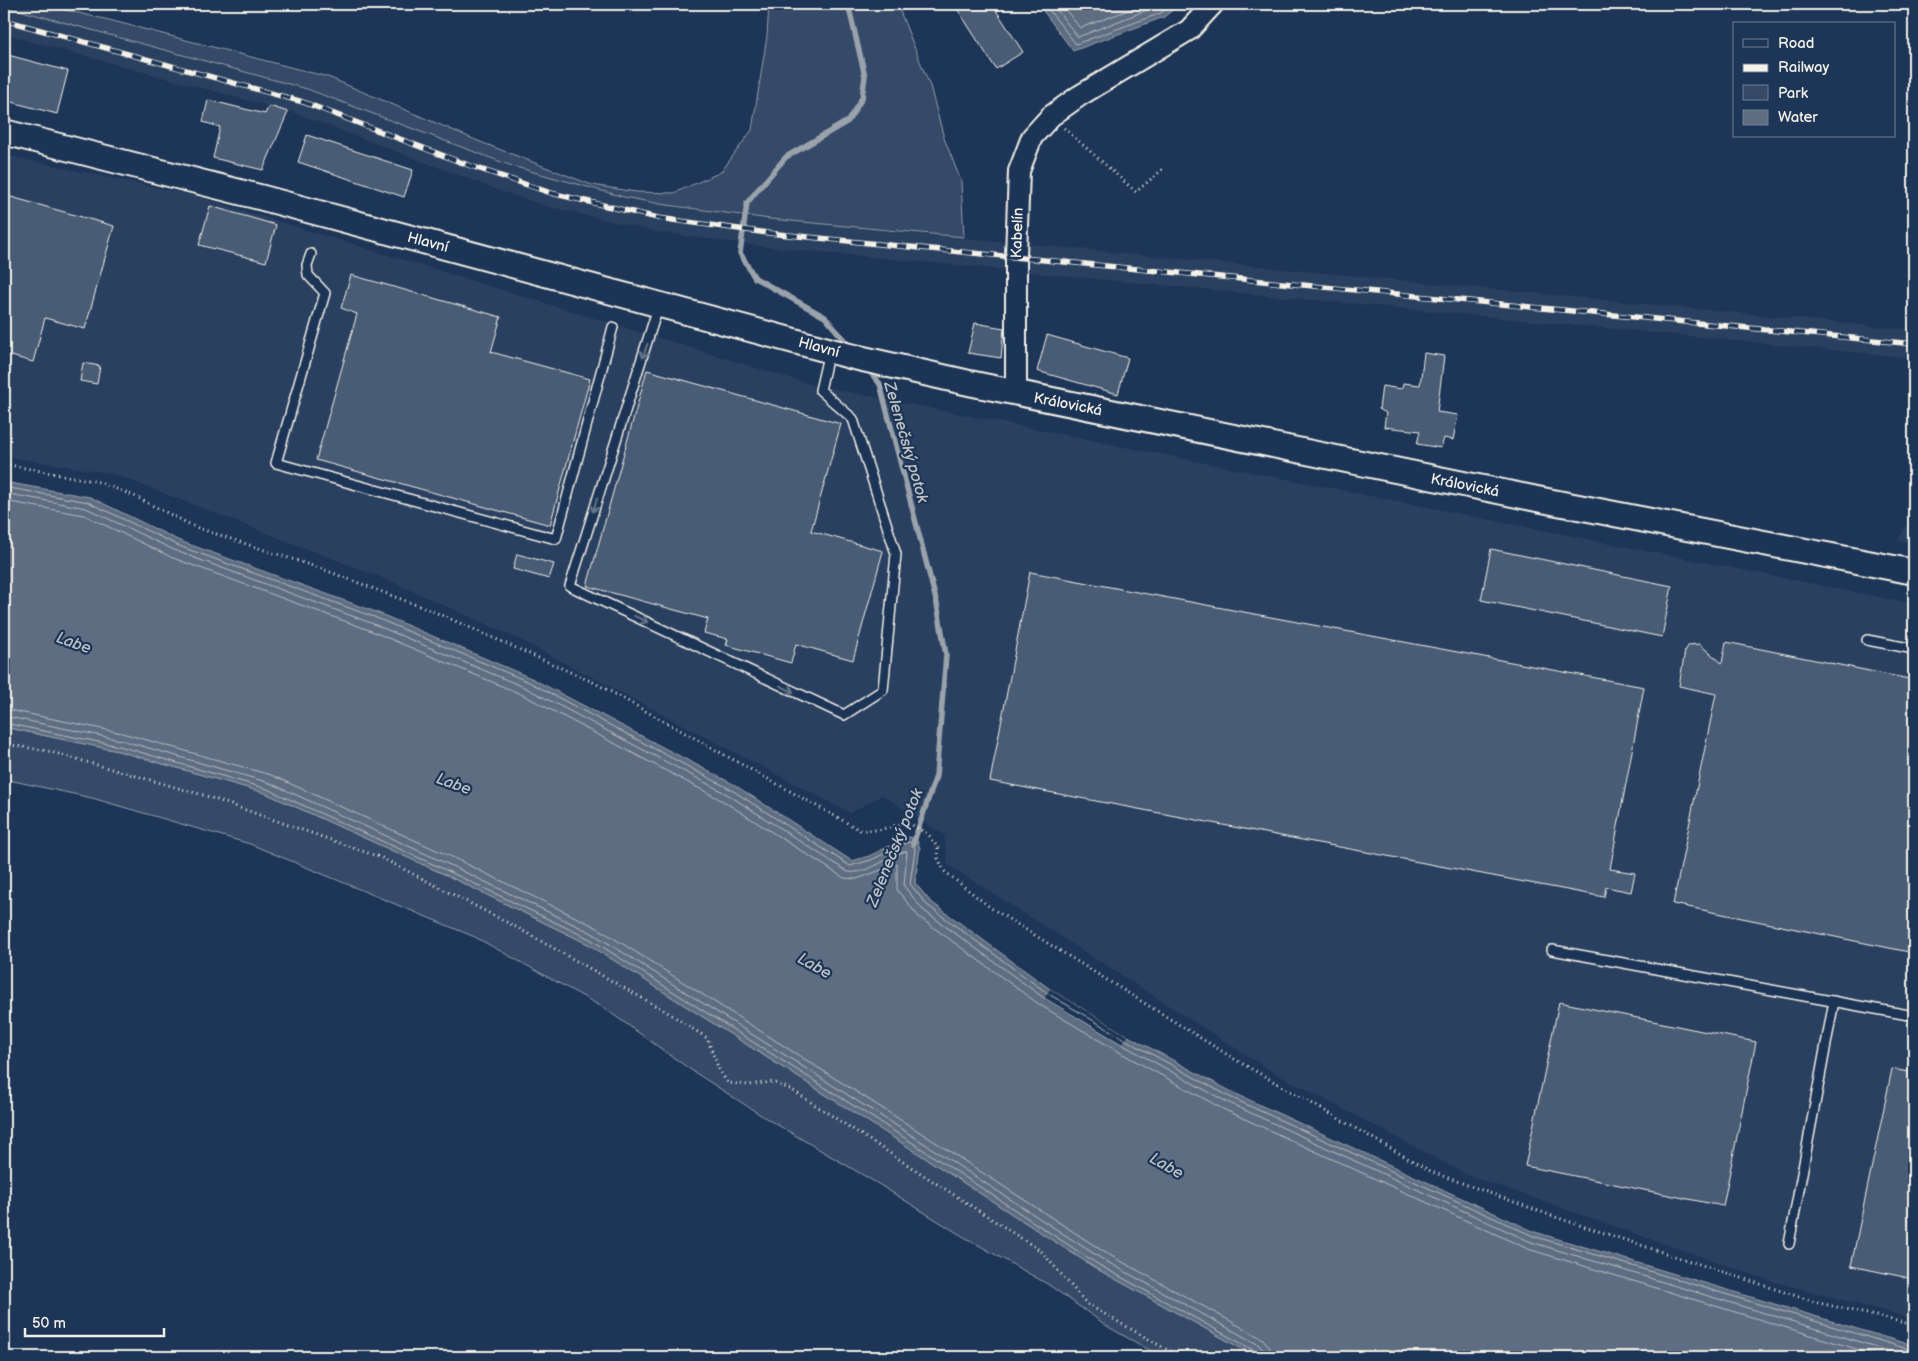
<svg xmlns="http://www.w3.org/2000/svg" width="1918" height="1361" font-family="'Balsamiq Sans',sans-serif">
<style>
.built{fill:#2a4060}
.green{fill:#354a67;stroke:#949ea8}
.water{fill:#5e6d82;stroke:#9aa2ab}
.pier{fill:#1d3557}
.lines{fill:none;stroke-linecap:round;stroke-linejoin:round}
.shore{stroke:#b8bcbf;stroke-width:1}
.stream{stroke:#9aa2ab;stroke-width:5.5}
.building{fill:#485b74;stroke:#f4f1e8}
.service-casing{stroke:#f4f1e8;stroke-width:12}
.tertiary-casing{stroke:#f4f1e8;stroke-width:24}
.secondary-casing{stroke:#f4f1e8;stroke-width:28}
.path{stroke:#f4f1e8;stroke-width:3;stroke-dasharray:1 4;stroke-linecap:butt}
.service{stroke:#1d3557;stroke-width:9}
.tertiary{stroke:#1d3557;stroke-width:20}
.secondary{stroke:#1d3557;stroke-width:24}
.rail-casing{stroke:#f4f1e8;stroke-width:5.5}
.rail{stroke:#1d3557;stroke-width:4;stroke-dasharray:11;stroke-linecap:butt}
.oneway{stroke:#68778a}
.labels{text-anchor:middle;stroke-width:4.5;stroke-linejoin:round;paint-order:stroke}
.street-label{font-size:15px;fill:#f4f1e8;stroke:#1d3557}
.water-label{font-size:16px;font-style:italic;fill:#c0c3c4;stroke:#1d3557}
</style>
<rect width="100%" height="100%" fill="#1d3557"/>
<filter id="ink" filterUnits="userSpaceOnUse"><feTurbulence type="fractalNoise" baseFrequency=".02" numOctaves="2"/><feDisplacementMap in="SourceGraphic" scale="10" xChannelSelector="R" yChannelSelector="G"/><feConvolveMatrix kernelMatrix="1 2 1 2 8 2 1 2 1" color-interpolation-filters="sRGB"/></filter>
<g filter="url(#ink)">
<!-- built -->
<path class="built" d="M4 6 254 72 359 107 512 166 624 197 660 204 770 219 1914 330V358L767 247 656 232 547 206 503 192 298 114 4 34Z
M4 155 196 196 809 384 1914 604V1319L1771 1281 1467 1175 1268 1069 948 865 944 835 882 795 850 813 521 640 390 581 114 474 4 456Z
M1914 514V544L1898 540Z"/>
<!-- green -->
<path class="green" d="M4 4H39L109 20 328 77 478 141 592 185 636 192 674 193 721 172 752 130 767 36 769 4H897L930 86 944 138 961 181 964 237 770 219 660 204 624 197 512 166 307 89 4 6Z
M4 727 118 751 265 793 446 875 588 944 916 1152 1097 1269 1257 1357H1162L1110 1328 1049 1285 959 1234 880 1185 764 1117 691 1070 604 1008 475 937 250 844 92 798 4 779Z"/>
<!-- water -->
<path class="water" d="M1038 4H1180L1164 17 1073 51Z
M4 482 90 497 180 541 376 612 531 678 733 784 852 861 869 856 908 837 916 838 920 848 915 883 930 901 1050 989 1128 1036 1232 1092 1535 1232 1914 1346V1357H1257L1097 1269 916 1152 588 944 446 875 265 793 118 751 4 727Z"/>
<!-- pier -->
<path class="pier" d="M1050 989 1128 1036 1122 1045 1044 999Z"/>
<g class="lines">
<!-- shore -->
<path class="shore" d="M1044 4 1076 44 1161 13 1172 4
M1052 4 1078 37 1162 4
M1061 4 1080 28 1145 4
M4 487 88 502 179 546 374 617 529 682 730 789 850 866 871 860 908 842 912 843 915 849 910 884 927 905 1047 993 1126 1040 1230 1097 1533 1236 1914 1351
M4 493 86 508 176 551 371 623 526 688 727 794 848 872C869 875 888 855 907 851L904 886 923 910 1044 998 1123 1045 1227 1102 1531 1242 1909 1357
M4 501 84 515 173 558 369 630 523 695 723 801 844 878 857 879 897 864V890L919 917 1040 1005 1119 1052 1223 1109 1528 1249 1883 1357
M4 709 122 733 271 775 454 858 596 927 926 1136 1106 1253 1263 1339 1270 1348 1272 1357
M4 716 121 740 270 783 450 865 592 933 922 1142 1102 1259 1259 1345 1264 1351 1265 1357
M4 723 119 746 267 789 448 871 590 939 919 1147 1099 1265 1255 1351 1258 1357"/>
<!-- stream -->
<path class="stream" d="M848 4 865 76 862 98 848 121 786 157 760 187 747 203 740 253 755 278 825 317 850 347
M867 368 880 384 937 604 946 655 936 776 913 844"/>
</g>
<!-- building -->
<path class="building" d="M954 4H992L1023 52 996 69Z
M4 54 68 71 57 114 4 100Z
M208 100 265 114 269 106 288 112 263 170 213 158 220 127 203 122Z
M307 135 413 170 404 197 298 162Z
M4 195 114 226 85 329 45 318 33 362 4 354Z
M210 206 276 225 266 262 199 245Z
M351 275 501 317 491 352 590 379 550 525 316 460 357 314 341 308Z
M975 323 1004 328 1001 358 968 353Z
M1047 335 1128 358 1118 394 1037 371Z
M1424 353 1444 356 1437 412 1458 415 1453 440 1444 438 1441 448 1417 444 1420 431 1384 427 1386 413 1379 409 1382 386 1402 389 1403 383 1420 385Z
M83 363 100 366 97 384 80 381Z
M647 370 841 424 811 531 883 551 853 660 796 644 791 663 726 645 728 639 704 633 708 619 587 586Z
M1491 549 1672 586 1662 637 1481 600Z
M517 554 554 564 549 579 513 569Z
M1030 572 1644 687 1610 869 1635 873 1631 892 1606 887 1604 897 990 781Z
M1726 642 1914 680V953L1673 904 1716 694 1679 686 1685 651 1689 645 1699 644 1722 663Z
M1559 1002 1756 1042 1723 1206 1525 1166Z
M1892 1069 1914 1073V1279L1851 1266Z"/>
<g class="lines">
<defs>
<path id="service" d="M311 254 307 265 308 275 325 293 276 463 556 539 613 327
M659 304 570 586 844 715 883 690 896 554 853 419 820 390 829 351
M1867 640 1914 649
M1552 950 1914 1016
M1789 1244 1834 1001"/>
<path id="tertiary" d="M1016 394V256L1019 171 1032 137 1051 116 1079 96 1189 30 1213 4"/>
<path id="secondary" d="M4 132 263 198 850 356 969 383 1537 499 1914 572"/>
</defs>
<!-- service casing -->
<use href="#service" class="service-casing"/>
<!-- tertiary casing -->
<use href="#tertiary" class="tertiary-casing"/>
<!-- secondary casing -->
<use href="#secondary" class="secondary-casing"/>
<!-- path -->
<path class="path" d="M1064 128 1136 192 1165 167
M4 464 99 482 134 496 195 527 325 570 437 613 595 683 860 830H879L907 822 929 835 938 848V858L944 871 991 908 1236 1060 1432 1172 1555 1217 1815 1302 1914 1325
M4 744 48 751 203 795 382 858 516 927 667 1012 707 1038 720 1072 728 1083 748 1085 773 1082 792 1090 1041 1251 1087 1304 1180 1357"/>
<!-- service -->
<use href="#service" class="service"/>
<!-- tertiary -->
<use href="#tertiary" class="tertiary"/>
<!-- secondary -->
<use href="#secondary" class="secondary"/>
<defs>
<path id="rail" d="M4 20 303 102 468 165 551 193 658 218 768 233 889 245 1914 344"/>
</defs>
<!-- rail casing -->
<use href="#rail" class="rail-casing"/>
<!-- rail -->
<use href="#rail" class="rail"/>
</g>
<!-- one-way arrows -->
<defs><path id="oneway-shaft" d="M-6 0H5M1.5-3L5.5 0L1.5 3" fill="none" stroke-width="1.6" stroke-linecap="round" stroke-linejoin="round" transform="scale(1.25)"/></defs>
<g class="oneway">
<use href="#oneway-shaft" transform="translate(645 351) rotate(108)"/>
<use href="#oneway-shaft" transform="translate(595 505) rotate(108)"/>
<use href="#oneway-shaft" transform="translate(641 619) rotate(25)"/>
<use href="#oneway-shaft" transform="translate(787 689) rotate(25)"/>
</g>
</g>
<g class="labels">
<!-- street labels -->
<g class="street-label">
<text transform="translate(1017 233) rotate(-88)" y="5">Kabelín</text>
<text transform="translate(428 242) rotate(15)" y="5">Hlavní</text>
<text transform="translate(819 347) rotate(15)" y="5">Hlavní</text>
<text transform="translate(1068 404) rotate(11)" y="5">Královická</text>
<text transform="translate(1465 485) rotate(11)" y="5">Královická</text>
</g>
<!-- water labels -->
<g class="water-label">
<text transform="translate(907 442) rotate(74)" y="6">Zelenečský potok</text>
<text transform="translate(74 642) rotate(20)" y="6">Labe</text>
<text transform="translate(454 783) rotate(20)" y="6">Labe</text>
<text transform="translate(894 847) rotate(-68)" y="6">Zelenečský potok</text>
<text transform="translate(815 965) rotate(29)" y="6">Labe</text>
<text transform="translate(1167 1165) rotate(30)" y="6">Labe</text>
</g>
</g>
<!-- margin -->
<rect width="1918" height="1361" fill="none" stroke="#1d3557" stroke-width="20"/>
<rect x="10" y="10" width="1898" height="1341" fill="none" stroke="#f4f1e8" stroke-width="2" filter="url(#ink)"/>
<!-- legend -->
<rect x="1733" y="22" width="162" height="115" fill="#1d3557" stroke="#738091"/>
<rect x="1743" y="39" width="25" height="8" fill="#1d3557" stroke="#738091"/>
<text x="1778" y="48" font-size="15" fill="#f4f1e8">Road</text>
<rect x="1743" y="64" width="25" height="8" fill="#f4f1e8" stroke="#738091"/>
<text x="1778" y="72" font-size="15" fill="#f4f1e8">Railway</text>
<rect x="1743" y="85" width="25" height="15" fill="#354a67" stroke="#738091"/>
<text x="1778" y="98" font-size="15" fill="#f4f1e8">Park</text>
<rect x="1743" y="110" width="25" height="15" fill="#5e6d82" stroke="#738091"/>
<text x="1778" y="122" font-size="15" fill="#f4f1e8">Water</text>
<!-- scale -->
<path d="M25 1328v8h139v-8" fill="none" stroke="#f4f1e8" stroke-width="2.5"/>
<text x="32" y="1328" font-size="15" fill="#f4f1e8" stroke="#1d3557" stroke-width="4" paint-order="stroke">50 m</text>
</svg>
